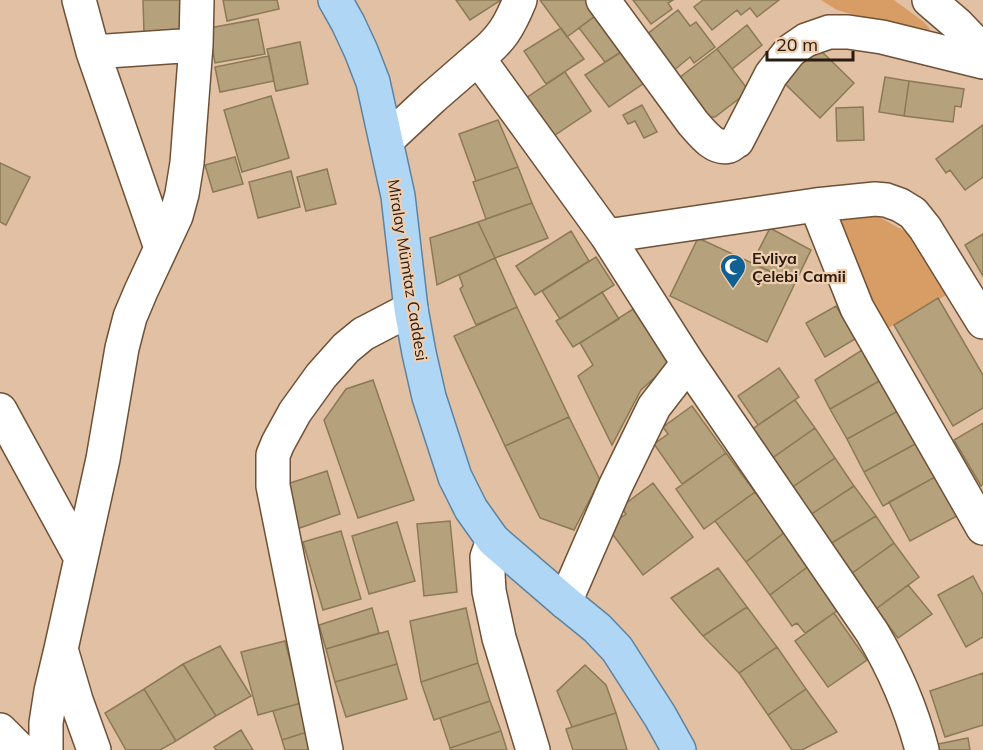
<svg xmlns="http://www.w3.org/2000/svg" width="983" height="750" font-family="Mulish,sans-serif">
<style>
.green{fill:#d89d65}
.building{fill:#b5a27d;stroke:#8b7955;stroke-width:1.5}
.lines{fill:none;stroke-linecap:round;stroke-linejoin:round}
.minor-casing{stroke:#6e5137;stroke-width:36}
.major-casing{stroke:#5d83a0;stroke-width:36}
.minor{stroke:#fff;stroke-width:33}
.major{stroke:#afd6f5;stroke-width:33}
.labels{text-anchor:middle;stroke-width:4.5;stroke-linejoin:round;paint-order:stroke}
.poi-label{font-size:16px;font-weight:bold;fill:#281b10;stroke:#efcdaf;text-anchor:start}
.street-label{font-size:16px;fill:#281b10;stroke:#efcdaf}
</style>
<rect width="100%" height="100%" fill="#e2c0a3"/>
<!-- green -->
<path class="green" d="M821 0H894L924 22 930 29 926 32 915 33 837 10Z
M858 211 881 218 915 237 950 293 883 331 843 231 842 221 848 215Z"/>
<!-- building -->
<path class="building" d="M143 0H183V34L144 33Z
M223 0H277L279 9 227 21Z
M456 0H501L470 20Z
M540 0H590L599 13 567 37Z
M633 0H673L668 3 672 9 651 24Z
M703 0H779L757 17 750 8 741 15 737 10 712 30 694 7Z
M678 10 690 26 696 22 715 47 694 63 690 57 673 71 646 35Z
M599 13 626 49 605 62 579 28Z
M258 19 265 54 215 63 209 28Z
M747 25 762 45 732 69 717 49Z
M561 28 584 59 546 84 524 51Z
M300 42 308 84 276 91 267 49Z
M814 44 854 83 820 118 780 79Z
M626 49 650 79 609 107 585 75Z
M717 49 749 91 715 117H703L675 81Z
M269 56 274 81 220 92 215 67Z
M565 72 591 111 549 139 523 100Z
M885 77 909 81 904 116 879 112Z
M909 81 964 89 961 107 955 106 953 122 904 116Z
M271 96 289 158 242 172 224 110Z
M642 105 657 132 644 138 635 121 628 124 623 115Z
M863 107 864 140 837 141 836 108Z
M498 120 518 167 476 181 459 134Z
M983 125V177L965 190 950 170 946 173 936 159Z
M235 157 243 184 213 192 205 165Z
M0 163 30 177 6 225 0 222Z
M518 167 532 203 486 219 473 182Z
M327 169 336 204 306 211 297 177Z
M291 171 300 207 258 218 249 182Z
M532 203 548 238 495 258 478 222Z
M478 222 495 258 437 285 430 238Z
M770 228 811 250 795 283 752 263Z
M571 231 589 261 535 295 516 266Z
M983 234V276L965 245Z
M698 238 795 283 767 342 670 296Z
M596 257 614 285 560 319 542 291Z
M495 258 517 307 476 325 460 289 463 286 459 275Z
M602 292 619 319 573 347 556 321Z
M938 298 983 375V408L953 426 894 325Z
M836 306 855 339 825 357 806 323Z
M517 307 569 417 505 446 454 336Z
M633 309 670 364 641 390 612 445 578 376 593 365 580 343Z
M862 350 881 380 830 409 815 380Z
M779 368 799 397 758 425 738 396Z
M373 380 414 500 358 518 324 420 346 389Z
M881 380 898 411 847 439 830 409Z
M795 400 815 428 771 459 751 430Z
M692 406 726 453 682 484 654 444 668 434 663 427Z
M898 411 917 443 864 472 847 439Z
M569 417 600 480 574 530 540 518 505 446Z
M983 423V484L981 486 954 440Z
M815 428 835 458 791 488 771 459Z
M917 443 935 477 883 506 864 472Z
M726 453 755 492 704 529 676 489Z
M835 458 854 486 810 515 791 488Z
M327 471 340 514 297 529 287 484Z
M935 477 957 516 910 541 889 502Z
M653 483 693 537 643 575 607 527 626 514 621 507Z
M854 486 876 516 830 544 810 515Z
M755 492 785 532 746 562 715 521Z
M876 516 894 543 851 574 830 544Z
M450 521 457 592 424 596 417 524Z
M397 522 415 581 369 594 352 536Z
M341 531 361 599 323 610 303 542Z
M785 532 810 565 770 595 746 562Z
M894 543 919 577 876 609 851 574Z
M810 565 841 608 805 633 797 623 792 626 770 595Z
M718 568 747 607 703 636 671 598Z
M973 576 983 595V637L966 647 938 595Z
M908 585 932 614 898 638 876 609Z
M747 607 777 647 739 673 703 636Z
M372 608 379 633 326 649 319 625Z
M466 608 478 663 421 682 410 621Z
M834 613 867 660 828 687 795 641Z
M388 631 397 664 335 682 326 649Z
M285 641 301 703 258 715 241 652Z
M220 646 251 696 216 716 183 664Z
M777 647 806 689 768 715 739 673Z
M478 663 490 701 434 720 421 682Z
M183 664 216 716 176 741 144 689Z
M397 664 407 699 346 717 335 682Z
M585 665 606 685 616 713 572 727 557 691Z
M983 673V725L945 737 930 691Z
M144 689 176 741 160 750H126L105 713Z
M806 689 837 732 802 750H792L768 715Z
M490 701 501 731 450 748 440 718Z
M301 703 310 731 282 740 273 711Z
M616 713 627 750H573L566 729Z
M241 730 253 750H216L214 747Z
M310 731 315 750H285L282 740Z
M501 731 507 750H450V748Z
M968 738 970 750H934L933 745Z"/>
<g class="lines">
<defs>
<path id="minor" d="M79 0 93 52 196 45
M603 0 693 123C702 133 714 150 729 146 732 145 734 142 737 141L771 75 790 51 806 40 829 32H848L882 37 983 62
M929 0 957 24 983 51
M93 52 161 248
M478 58C501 40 509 27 520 0
M387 140 432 98 478 58 607 236 688 363 872 632C894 669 911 708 922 750
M816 205 857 308 983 528
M607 236 816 205 875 199 886 200 900 205 913 213 925 228 983 322
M0 410 81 558
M493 540 487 557 489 591 499 638 533 750
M565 602 615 487 654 407 688 363
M61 649 76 700 94 750
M0 730 20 750
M46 750V723L51 691 61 649 103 459 122 348 130 317 141 291 176 216 182 194 187 163 196 45 197 0
M326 750 273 486V455L278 443 295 412 321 376 346 348 363 334 411 309"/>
<path id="major" d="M335 0 348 23 361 51 373 82 398 196 411 309 419 353 429 397 455 477 471 509 493 540 565 602 597 628 617 649 660 716 679 750"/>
</defs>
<!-- minor casing -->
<use href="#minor" class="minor-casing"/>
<!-- major casing -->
<use href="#major" class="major-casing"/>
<!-- minor -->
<use href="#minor" class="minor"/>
<!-- major -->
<use href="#major" class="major"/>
</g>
<!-- icons -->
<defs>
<symbol id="mosque-pin" viewBox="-11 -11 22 30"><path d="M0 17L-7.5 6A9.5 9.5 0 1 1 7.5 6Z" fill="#106093" stroke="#efcdaf"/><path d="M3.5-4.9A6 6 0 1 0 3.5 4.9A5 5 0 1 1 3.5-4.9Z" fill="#fff"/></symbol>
</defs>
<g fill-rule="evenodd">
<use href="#mosque-pin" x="718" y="252" width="30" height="40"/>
</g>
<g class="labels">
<!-- poi labels -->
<g class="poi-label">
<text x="752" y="264">Evliya<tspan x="752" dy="18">Çelebi Camii</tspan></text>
</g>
<!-- street labels -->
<g class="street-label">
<text transform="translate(408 270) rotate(81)" y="6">Miralay Mümtaz Caddesi</text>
</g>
</g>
<!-- scale -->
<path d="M767 51v9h86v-9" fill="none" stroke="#281b10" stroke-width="3"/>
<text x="776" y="51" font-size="18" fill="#281b10" stroke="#efcdaf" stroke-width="4.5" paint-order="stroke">20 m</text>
</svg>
